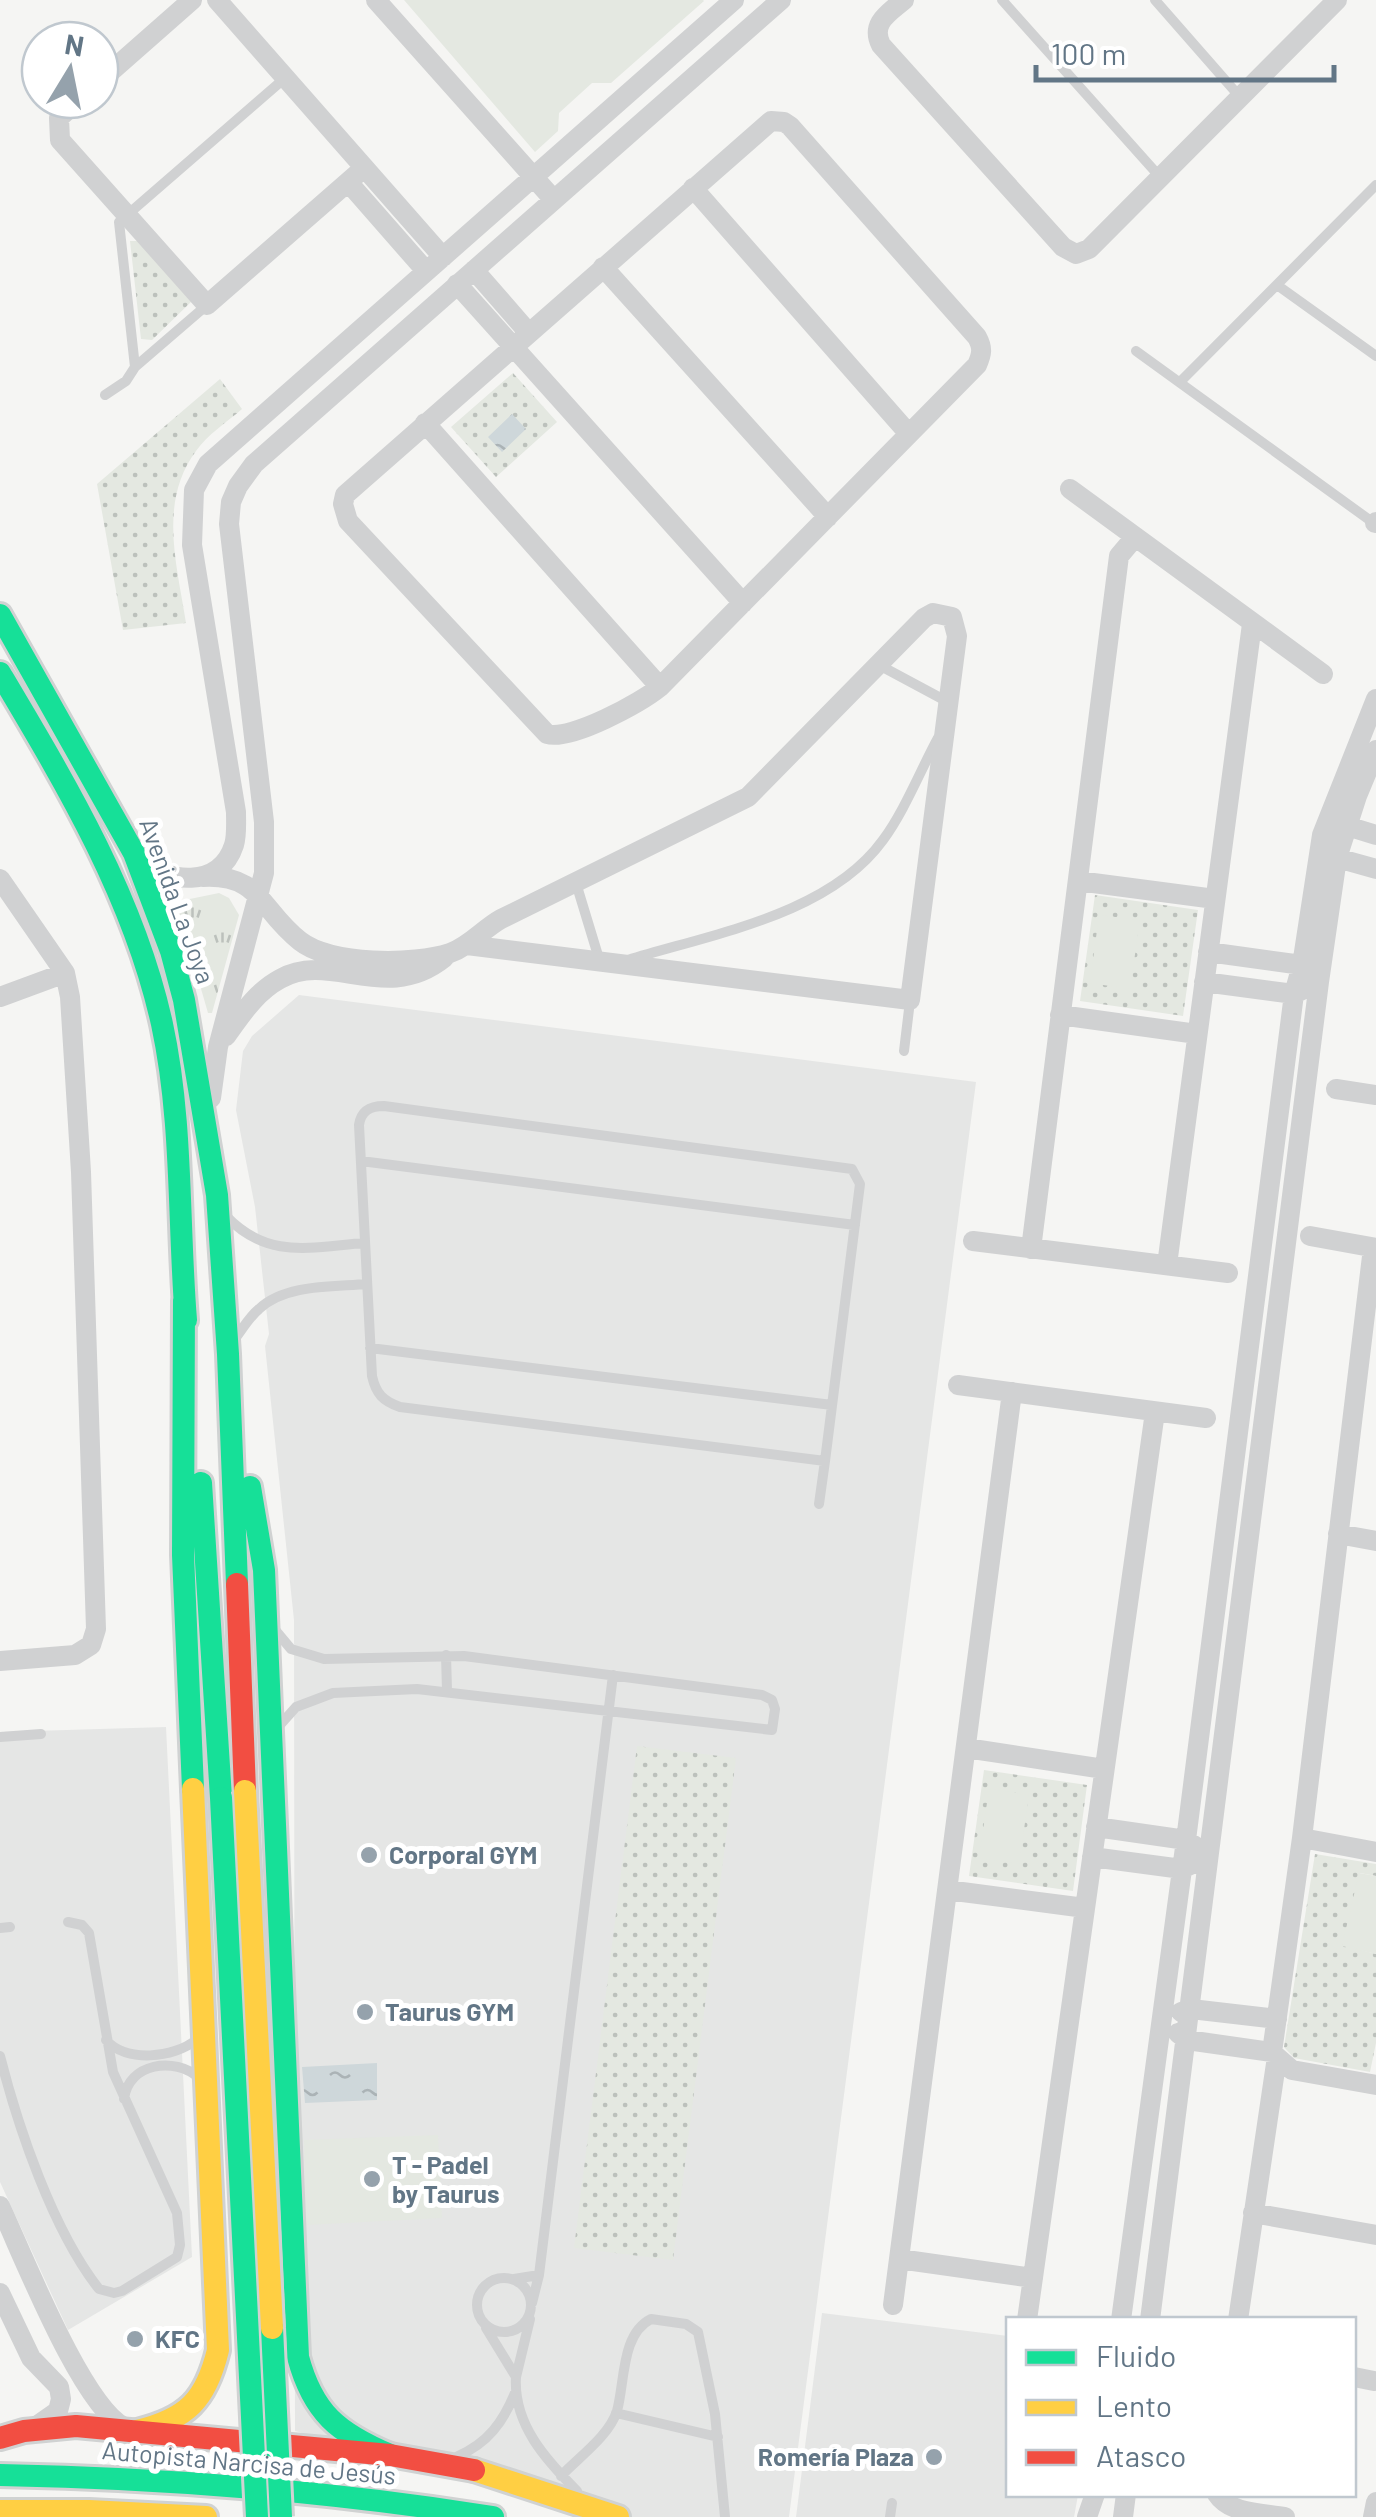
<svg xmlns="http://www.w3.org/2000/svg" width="1376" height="2517" font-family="Barlow,sans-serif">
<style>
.built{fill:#e5e6e5}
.grass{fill:url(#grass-tufts)}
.park{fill:url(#park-dots)}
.pitch{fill:#e4e8e1}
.water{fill:url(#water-ripples)}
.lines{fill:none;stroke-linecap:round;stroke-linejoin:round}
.fast-casing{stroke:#d0d2d2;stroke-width:28}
.slow-casing{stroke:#d0d2d2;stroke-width:28}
.jam-casing{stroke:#d0d2d2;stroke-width:28}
.lane{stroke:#d0d1d2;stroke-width:10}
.street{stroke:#d0d1d2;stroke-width:20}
.fast{stroke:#16e098;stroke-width:22}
.slow{stroke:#ffcf43;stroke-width:22}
.jam{stroke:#f24e42;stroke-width:22}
.fast-bridge-casing{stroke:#d0d2d2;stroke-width:28;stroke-linecap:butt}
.slow-bridge-casing{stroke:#d0d2d2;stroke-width:28;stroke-linecap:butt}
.fast-bridge{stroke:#16e098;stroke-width:22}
.slow-bridge{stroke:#ffcf43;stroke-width:22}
.poi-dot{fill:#95a2ac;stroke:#fff;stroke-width:4}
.labels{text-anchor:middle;stroke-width:10;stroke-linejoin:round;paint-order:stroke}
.street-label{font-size:25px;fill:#627686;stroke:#fff}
.poi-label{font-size:25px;font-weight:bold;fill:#627686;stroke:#fff;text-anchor:start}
</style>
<defs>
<pattern id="grass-tufts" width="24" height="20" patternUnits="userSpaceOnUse" patternTransform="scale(2.5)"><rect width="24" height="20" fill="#e4e8e1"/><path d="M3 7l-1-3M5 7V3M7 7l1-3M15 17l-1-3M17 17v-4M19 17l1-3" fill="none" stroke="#bcc1bc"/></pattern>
<pattern id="park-dots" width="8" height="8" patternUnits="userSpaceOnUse" patternTransform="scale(2.5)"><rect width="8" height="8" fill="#e4e8e1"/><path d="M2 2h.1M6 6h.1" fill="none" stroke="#bcc1bc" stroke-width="1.8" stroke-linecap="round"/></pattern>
<pattern id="water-ripples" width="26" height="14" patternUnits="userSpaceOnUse" patternTransform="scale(2.5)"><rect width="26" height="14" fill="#ced7da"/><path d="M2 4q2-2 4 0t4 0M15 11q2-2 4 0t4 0" fill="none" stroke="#abb3b6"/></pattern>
</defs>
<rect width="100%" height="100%" fill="#f5f5f3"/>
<!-- built -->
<path class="built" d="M299 995 976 1082 789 2517H620L295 2431 294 1620 265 1346 269 1334 255 1207 236 1110 243 1051 252 1036Z
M166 1727 192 2257 68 2330 0 2182V1732Z
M822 2313 1008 2336V2494L1078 2495 1074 2517H796Z"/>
<!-- grass -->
<path class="grass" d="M219 893 229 898 239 915 212 1013H208L178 909 180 901Z"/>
<!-- park -->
<path class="park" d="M130 241H140L193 300 152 340 141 339Z
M513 373 557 422 496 477 451 427Z
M220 379 242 409C227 422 207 435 196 451 158 502 177 565 186 623L123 630 97 484Z
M1095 895 1198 910 1183 1016 1080 1001Z
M637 1746 736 1758 673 2260 574 2248Z
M984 1770 1087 1785 1073 1891 969 1876Z
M1315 1854 1376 1864V1876L1360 1873 1343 1945 1376 1954V2043L1370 2072 1294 2058 1284 2047Z"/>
<!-- pitch -->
<path class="pitch" d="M404 0H703L704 1 611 83H592L559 113 558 131 535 152Z
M1099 915 1140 920 1130 989 1090 983Z
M989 1789 1029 1795 1019 1864 979 1858Z
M1359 1873 1376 1876V1954L1342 1946Z
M438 2135 442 2218 306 2225 304 2140Z"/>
<!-- water -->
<path class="water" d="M512 414 526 429 502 452 488 437Z
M377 2063V2100L305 2103 302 2067Z"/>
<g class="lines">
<defs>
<path id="fast" d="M0 615 134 853 171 951 184 1000 217 1195 228 1354 237 1584
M0 673C66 784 134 897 162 1024 183 1121 178 1222 186 1320
M184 1301 183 1555 193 1789
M201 1483 221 1798
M250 1487 264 1570 298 2357C313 2413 338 2433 390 2455
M0 2475C166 2478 329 2491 493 2517"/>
<path id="slow" d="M137 2431C187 2419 206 2400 218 2350L193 1789
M474 2470 618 2517
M0 2511H89L206 2517"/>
<path id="jam" d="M237 1584 245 1791
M0 2438 24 2431 76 2426 390 2455 474 2470"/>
</defs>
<!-- fast casing -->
<use href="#fast" class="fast-casing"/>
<!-- slow casing -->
<use href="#slow" class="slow-casing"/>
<!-- jam casing -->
<use href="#jam" class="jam-casing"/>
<!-- lane -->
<path class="lane" d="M1002 0 1160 177
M1155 0 1240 97
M1277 285 1376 356
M1136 351 1375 524
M135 367 119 222 285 78
M1180 382 1376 185
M105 395 126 381 135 367 207 305
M879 665 948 702
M576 883 600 962
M628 960C711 934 829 915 883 840 905 810 920 771 938 738
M904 1051 910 1001
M384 1106 852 1169 860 1184 825 1461 400 1407C383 1401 376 1394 372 1376L359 1125C361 1111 370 1106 384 1106Z
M361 1161 855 1225
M226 1216C268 1260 310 1247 365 1243
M234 1340C242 1330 249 1317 259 1309 285 1284 333 1287 367 1284
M370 1348 832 1405
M819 1504 825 1461
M276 1631 291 1649 324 1659 464 1656 762 1695 772 1700 775 1709 772 1730 417 1689 333 1693 296 1707 279 1726
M446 1655 447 1690
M0 1737 41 1734
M0 1928 10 1927
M106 2040C126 2063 174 2058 196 2040
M0 2056C18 2127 53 2231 99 2289L114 2293 122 2291 177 2257 180 2245 177 2213 113 2072 89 1933 82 1925 68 1922
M124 2099C128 2063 175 2056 199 2078
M539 2275 613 1675
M477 2305a27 27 0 1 1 54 0a27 27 0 1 1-54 0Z
M514 2279 539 2275 532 2303
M486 2328 516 2377 530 2319
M516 2377C513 2424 546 2460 577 2491
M616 2413 718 2437
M458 2456C488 2443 503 2422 515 2393
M561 2476C579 2457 609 2436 617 2411 625 2382 621 2334 651 2319L686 2324 698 2332 715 2414 725 2517
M890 2517 892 2503"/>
<!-- street -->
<path class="street" d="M217 0 443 257
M376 0 554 200
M904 0C889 13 870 23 881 45L1063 247 1076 254 1089 249 1337 0
M100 81 192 0
M78 100 59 118 60 140 207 305 364 168
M771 121 784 122 790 126 977 337C983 348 982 354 977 365L660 687C640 703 571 741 547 734L348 521 343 504 345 495Z
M348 182 426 271
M693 188 909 434
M603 267 828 517
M474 270 528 332
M457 284 743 603
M425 423 660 687
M1070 489 1323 674
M1375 523 1376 522
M1335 830 1347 826 1376 835
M1330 848 1337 858 1376 869
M139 858C166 884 220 889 234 845 237 835 236 823 236 812L192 545 194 490 208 464 734 0
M203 877C261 874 260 910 300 941 330 965 414 965 450 953 470 946 483 929 501 919L748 797 924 618 933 613 952 617 957 636 910 1000 467 945
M0 879 65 973
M1078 881 1215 899
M1208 952 1302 965 1311 974
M1204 982 1294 994 1302 990
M0 997 65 973 70 997 81 1172 96 1629 91 1645 75 1655 0 1661
M1060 1015 1197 1034
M226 1036C242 1014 256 992 280 979 331 950 385 1005 444 958
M1336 1089 1376 1095
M211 1098 218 1047 264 873V822L229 524 231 502 238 486 254 464 781 0
M1310 1236 1376 1248
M973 1241 1228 1273
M1031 1249 1119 556 1135 537
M1167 1265 1252 624
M958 1385 1206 1418
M1338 1534 1376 1541
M966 1748 1104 1769
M1096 1827 1186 1840 1195 1846
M1302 1838 1376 1852
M1092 1857 1182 1869 1194 1863
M947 1890 1085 1908
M1181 2012 1191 2009 1277 2019
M1178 2033 1187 2040 1272 2052
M1277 2057 1292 2070 1376 2085
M0 2206C23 2255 81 2404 124 2427
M1253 2213 1376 2235
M899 2259 1033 2278
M0 2293 31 2358 59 2387 61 2399 58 2411 38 2425
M893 2305 1012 1392
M1027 2320 1155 1412
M1121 2320 1186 1840 1294 994 1302 965 1322 835 1376 699
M1150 2320 1319 982 1337 858 1357 796 1376 750
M1238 2320 1277 2057 1272 2052 1302 1838 1373 1248
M1354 2377 1374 2381
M1217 2494C1230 2514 1263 2513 1285 2517
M1087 2517 1095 2494
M1123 2517 1126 2494
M1373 2517 1376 2502"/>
<!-- fast -->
<use href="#fast" class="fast"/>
<!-- slow -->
<use href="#slow" class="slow"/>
<!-- jam -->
<use href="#jam" class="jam"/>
<defs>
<path id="fast-bridge" d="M221 1798 257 2517
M272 2328 281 2517"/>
<path id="slow-bridge" d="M245 1791 272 2328"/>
</defs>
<!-- fast-bridge casing -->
<use href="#fast-bridge" class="fast-bridge-casing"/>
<!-- slow-bridge casing -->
<use href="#slow-bridge" class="slow-bridge-casing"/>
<!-- fast-bridge -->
<use href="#fast-bridge" class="fast-bridge"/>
<!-- slow-bridge -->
<use href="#slow-bridge" class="slow-bridge"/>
</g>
<!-- markers -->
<g class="poi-dot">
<circle cx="369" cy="1855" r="10"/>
<circle cx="365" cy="2012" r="10"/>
<circle cx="372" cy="2179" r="10"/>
<circle cx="135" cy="2339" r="10"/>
<circle cx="934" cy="2457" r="10"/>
</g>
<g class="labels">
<!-- street labels -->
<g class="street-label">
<text transform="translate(177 901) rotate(70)" y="9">Avenida La Joya</text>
<text transform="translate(249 2463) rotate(5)" y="9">Autopista Narcisa de Jesús</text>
</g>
<!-- poi labels -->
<g class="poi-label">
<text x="389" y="1864">Corporal GYM</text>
<text x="385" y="2021">Taurus GYM</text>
<text x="392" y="2174">T - Padel<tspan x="392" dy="29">by Taurus</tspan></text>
<text x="155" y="2348">KFC</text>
<text x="914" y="2466" text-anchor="end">Romería Plaza</text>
</g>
</g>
<!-- legend -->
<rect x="1006" y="2317" width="350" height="180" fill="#ffffff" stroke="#c0c8cf" stroke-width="2.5"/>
<rect x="1026" y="2350" width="50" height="15" fill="#16e098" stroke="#c0c8cf" stroke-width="2.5"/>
<text x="1096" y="2367" font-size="30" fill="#627686">Fluido</text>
<rect x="1026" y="2400" width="50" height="15" fill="#ffcf43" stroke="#c0c8cf" stroke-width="2.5"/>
<text x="1096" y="2417" font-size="30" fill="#627686">Lento</text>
<rect x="1026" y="2450" width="50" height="15" fill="#f24e42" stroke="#c0c8cf" stroke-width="2.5"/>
<text x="1096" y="2467" font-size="30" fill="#627686">Atasco</text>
<!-- north arrow -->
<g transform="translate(70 70) rotate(10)"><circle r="48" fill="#ffffff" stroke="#c0c8cf" stroke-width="2.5"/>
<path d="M0-8L18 38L0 25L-18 38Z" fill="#95a2ac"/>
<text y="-15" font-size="28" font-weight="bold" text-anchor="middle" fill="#627686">N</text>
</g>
<!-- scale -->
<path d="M1036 65v15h298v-15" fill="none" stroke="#627686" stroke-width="5"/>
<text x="1051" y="65" font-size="30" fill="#627686" stroke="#ffffff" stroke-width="8" paint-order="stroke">100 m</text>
</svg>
